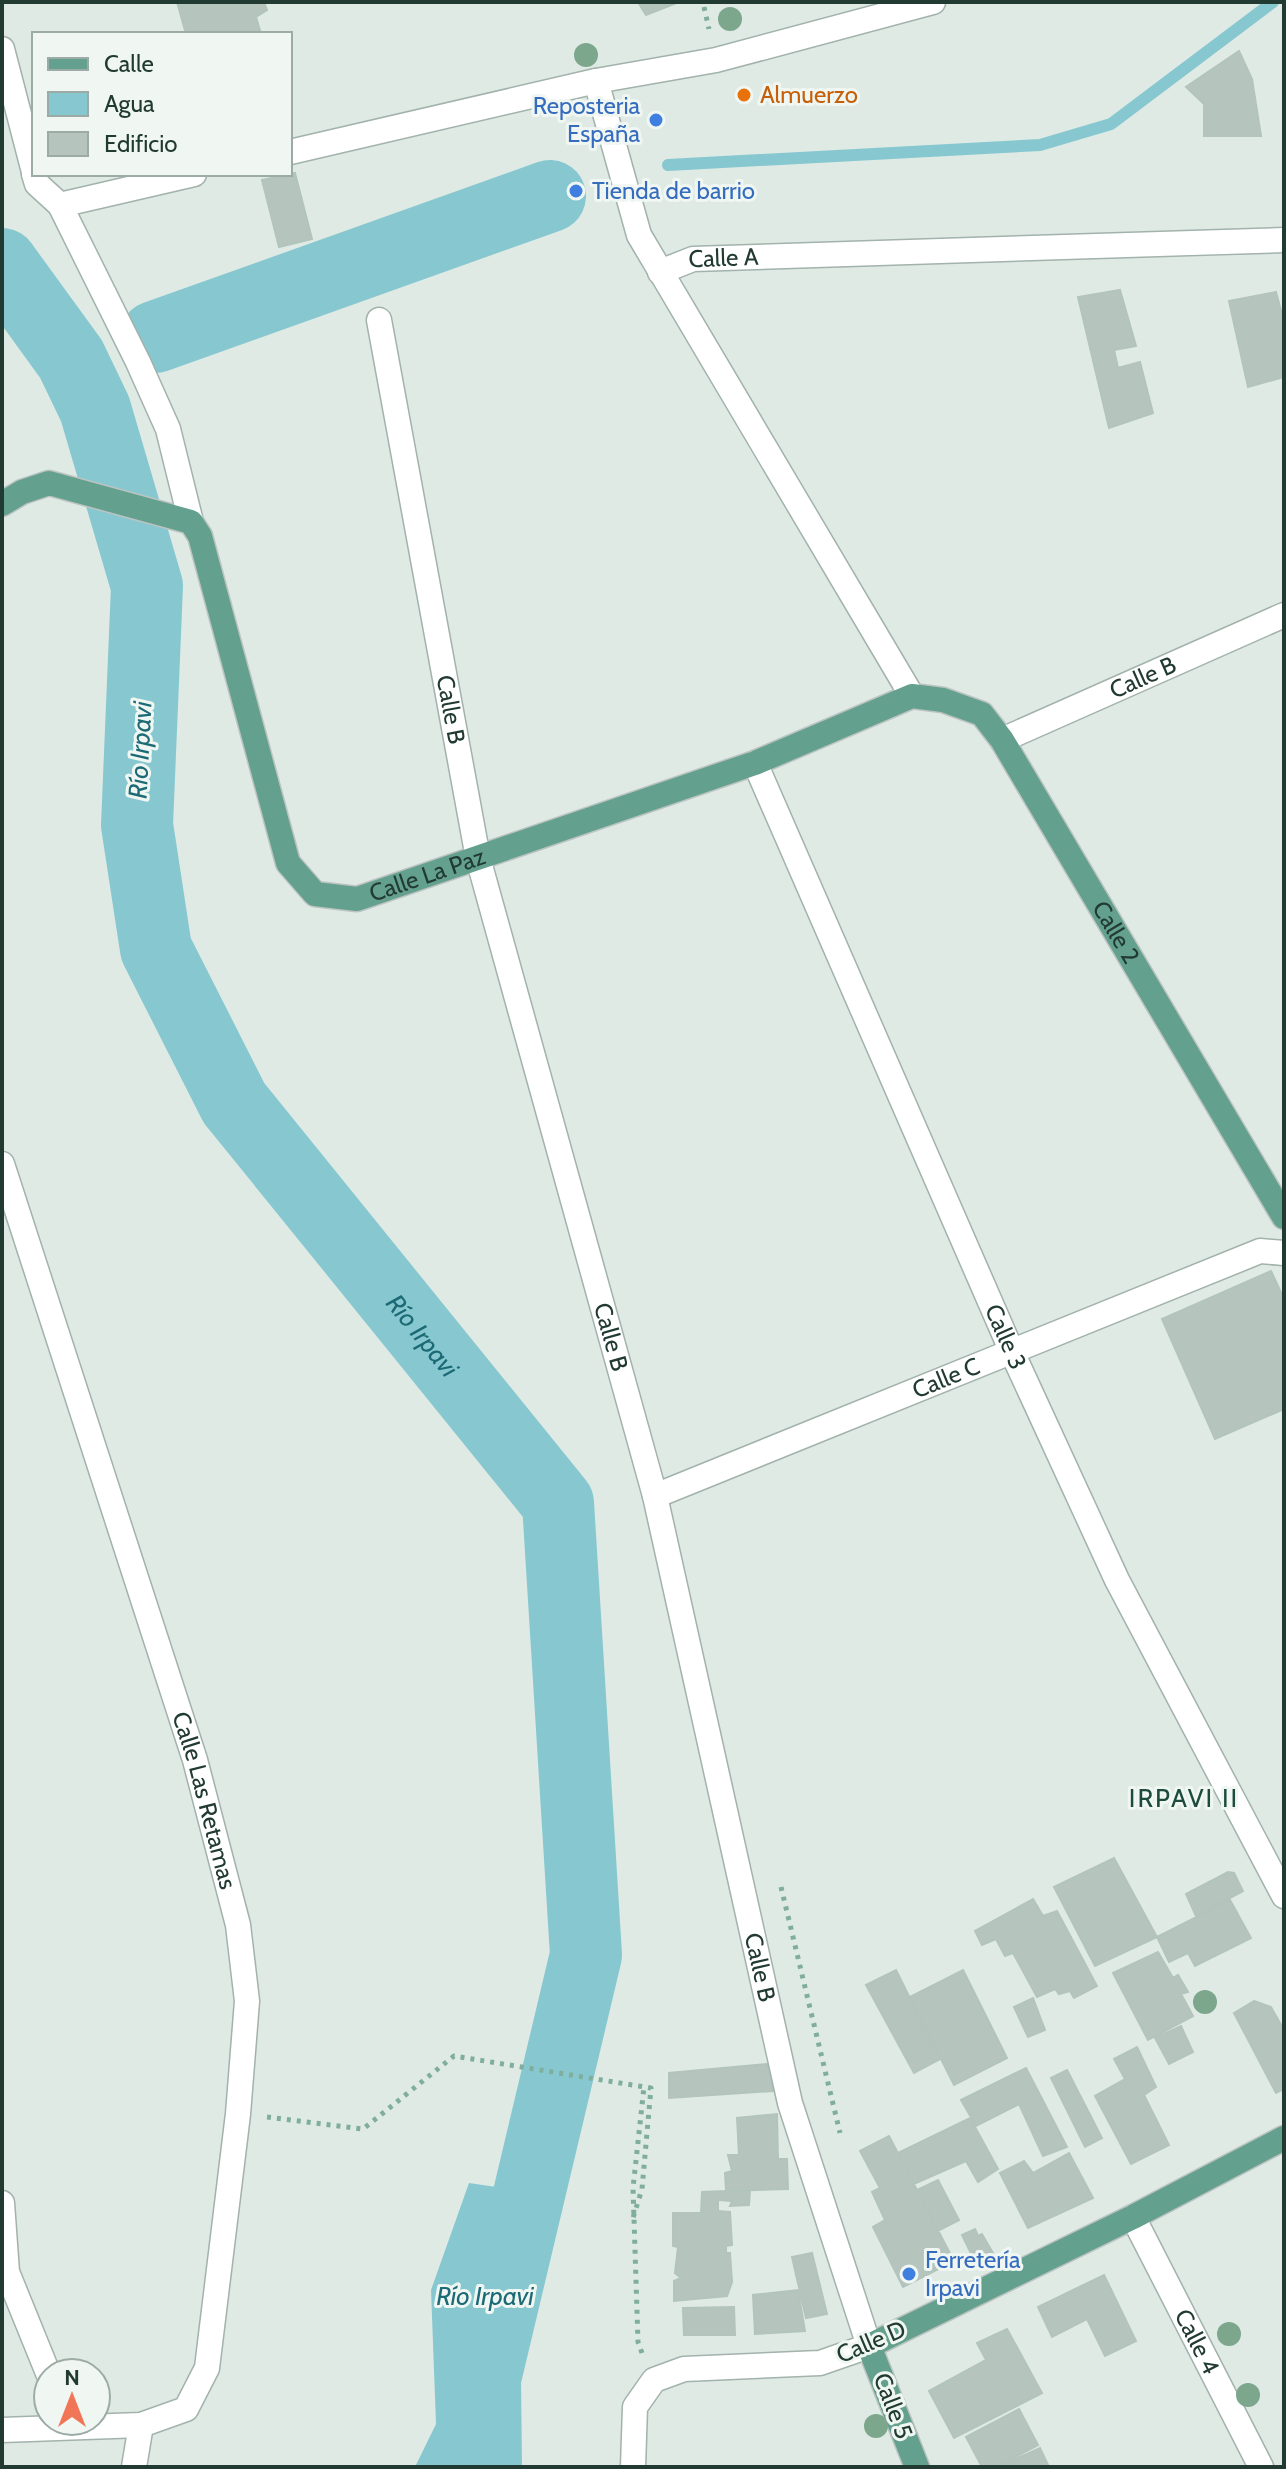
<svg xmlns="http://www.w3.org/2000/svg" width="1286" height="2469" font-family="Cabin,sans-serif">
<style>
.water{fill:#87c8d0}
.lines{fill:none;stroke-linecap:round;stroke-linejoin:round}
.stream{stroke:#87c8d0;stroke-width:12}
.river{stroke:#87c8d0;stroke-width:72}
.building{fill:#b5c5be;stroke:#b2c4bc;stroke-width:2}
.minor-casing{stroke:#a2b2ac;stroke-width:27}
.major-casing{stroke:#bcc4c2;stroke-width:27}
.path{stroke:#80ae9e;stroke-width:5;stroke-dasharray:4 6;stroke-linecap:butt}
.minor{stroke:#fff;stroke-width:24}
.major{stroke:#64a08e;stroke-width:24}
.tree{fill:#7ca78c}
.food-dot{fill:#e8710a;stroke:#f0f7f3;stroke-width:3}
.shop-dot{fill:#3f7fe0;stroke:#f0f7f3;stroke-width:3}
.labels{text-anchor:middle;stroke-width:6;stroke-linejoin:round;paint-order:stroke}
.food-label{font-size:24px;fill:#c56008;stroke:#f0f7f3;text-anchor:start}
.shop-label{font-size:24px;fill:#366cbe;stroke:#f0f7f3;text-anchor:start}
.street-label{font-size:24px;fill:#213a32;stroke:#f0f7f3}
.water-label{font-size:26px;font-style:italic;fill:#1c6a75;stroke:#f0f7f3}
.neighbourhood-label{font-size:26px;letter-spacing:2px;fill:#1d4c3f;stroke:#f0f7f3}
</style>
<rect width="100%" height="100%" fill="#dfeae5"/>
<!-- water -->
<path class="water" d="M469 2183 559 2196 521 2380 522 2467H415L436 2424 431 2290Z"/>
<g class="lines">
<!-- stream -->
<path class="stream" d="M668 165 1040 145 1111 124 1273 2"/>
<!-- river -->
<g class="river">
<path id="s1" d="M2 264 71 359 95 409 147 586 137 825 156 949 234 1103 558 1503 586 1955 470 2442 471 2467"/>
<path d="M155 337 550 196"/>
</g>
</g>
<!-- building -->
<path class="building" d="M177 2H264L267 10 256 17 261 34H186Z
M638 2H679L646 15Z
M1239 51 1252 79 1261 136H1204V104L1186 87Z
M295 173 312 239 279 247 262 180Z
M1120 290 1136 346 1114 350 1118 368 1140 362 1153 413 1109 428 1078 297Z
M1276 292 1284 322V377L1248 387 1229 301Z
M1271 1271 1284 1299V1409L1215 1439 1162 1319Z
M1271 1271 1284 1299V1409L1215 1439 1162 1319Z
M1114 1858 1157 1937 1095 1966 1054 1887Z
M1228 1872 1234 1873 1243 1891 1196 1916 1186 1894Z
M1033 1899 1043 1916 1057 1911 1097 1986 1074 1998 1070 1991 1059 1994 1055 1989 1037 1997 1013 1953 1005 1956 996 1939 982 1945 975 1931Z
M1230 1900 1251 1938 1195 1966 1188 1953 1169 1962 1157 1937Z
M1158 1952 1173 1978 1178 1975 1188 1992 1181 1994 1193 2016 1148 2040 1113 1973Z
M896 1970 940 2059 914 2073 866 1985Z
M963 1970 1007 2058 954 2085 910 1997Z
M1033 1998 1045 2030 1028 2037 1014 2007Z
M1254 2001 1271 2007 1284 2030V2089L1276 2093 1234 2013Z
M1181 2026 1193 2052 1169 2064 1155 2038Z
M1137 2047 1156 2087 1144 2095 1169 2145 1131 2164 1095 2096 1125 2079 1114 2059Z
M767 2064 773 2091 669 2098V2073Z
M1026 2068 1067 2147 1043 2156 1019 2104 976 2126 961 2100Z
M1067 2070 1102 2138 1085 2147 1051 2078Z
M777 2114 778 2159H787L788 2189 726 2191 725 2173 732 2171 728 2155H739L737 2118Z
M970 2118 998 2169 978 2182 966 2161 914 2184 898 2153Z
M889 2136 954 2261 903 2287 873 2227 885 2220 872 2192 880 2188 860 2151Z
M1069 2153 1093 2198 1028 2228 1000 2173 1024 2161 1033 2173Z
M938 2180 959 2220 938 2231 917 2190Z
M750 2190 749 2205 730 2206 732 2201 718 2200V2211L730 2212 732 2245 726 2246V2253H730L732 2282 727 2296 674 2301V2281L681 2278 675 2273 678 2247 673 2246V2213H701L702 2192Z
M975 2229 978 2236 982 2234 993 2253 975 2262 962 2235Z
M812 2253 827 2314 806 2318 792 2257Z
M1104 2275 1136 2341 1105 2356 1087 2319 1052 2337 1038 2307Z
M798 2290 805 2331 755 2334 753 2295Z
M734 2307 735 2335H684L683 2308Z
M1007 2329 1042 2393 954 2438 929 2391 986 2360 977 2343Z
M1019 2409 1038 2445 996 2467H982L966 2437Z
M1040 2448 1049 2467H998Z"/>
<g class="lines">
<defs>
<g id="minor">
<path d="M2 49 34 172"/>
<path d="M596 81 639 235 912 696"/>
<path d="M290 152 596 81 716 60 933 2"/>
<path d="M34 174 37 184 60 205 138 362 168 429 191 522"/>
<path d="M60 205 194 174"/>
<path id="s2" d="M660 272 693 259 1284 240"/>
<path id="s3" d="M379 320 478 858 655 1496 790 2103 869 2346 820 2363 684 2369 654 2380 635 2407 633 2467"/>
<path id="s4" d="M1002 740 1284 615"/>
<path id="s5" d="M755 763 1012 1352 1117 1580 1284 1896"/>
<path id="s6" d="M2 1164 195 1760 238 1925 247 2001 238 2114 207 2368 186 2409 141 2425 2 2430"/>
<path id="s7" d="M655 1496 1260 1251 1284 1253"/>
<path d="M2 2203 7 2272 48 2373"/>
<path id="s8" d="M1133 2217 1261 2467"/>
<path d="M134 2467 141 2425"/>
</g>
<g id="major">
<path id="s9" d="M2 504 22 492 49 483 191 522 200 536 288 863 315 894 357 899 755 763 912 696 943 700 982 714 1002 740 1284 1217"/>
<path d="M917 2467 869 2346 1133 2217 1284 2138"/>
</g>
</defs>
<!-- minor casing -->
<use href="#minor" class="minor-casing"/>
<!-- major casing -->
<use href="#major" class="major-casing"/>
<!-- path -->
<path class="path" d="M704 7 709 29
M781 1887 840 2133
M267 2117 363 2129 454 2056 651 2088 642 2189 632 2221
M642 2353 638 2342 633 2188 644 2087"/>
<!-- minor -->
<use href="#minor" class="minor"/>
<!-- major -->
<use href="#major" class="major"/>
</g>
<!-- trees -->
<g class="tree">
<circle cx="730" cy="19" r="12"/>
<circle cx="586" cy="55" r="12"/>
<circle cx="1205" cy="2002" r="12"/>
<circle cx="1229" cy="2334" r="12"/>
<circle cx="1248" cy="2395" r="12"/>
<circle cx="876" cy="2426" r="12"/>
</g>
<!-- markers -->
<circle class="food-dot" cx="744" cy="95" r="8"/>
<g class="shop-dot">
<circle cx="656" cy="120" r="8"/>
<circle cx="576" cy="191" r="8"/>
<circle cx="909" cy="2274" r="8"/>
</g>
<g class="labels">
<!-- food labels -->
<g class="food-label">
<text x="760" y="103">Almuerzo</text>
</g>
<!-- shop labels -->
<g class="shop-label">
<text x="640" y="114" text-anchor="end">Reposteria<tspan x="640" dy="28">España</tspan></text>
<text x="592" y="199">Tienda de barrio</text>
<text x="925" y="2268">Ferretería<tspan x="925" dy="28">Irpavi</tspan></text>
</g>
<!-- street labels -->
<g class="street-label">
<text dy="8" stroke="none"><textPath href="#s2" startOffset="66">Calle A</textPath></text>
<text dy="8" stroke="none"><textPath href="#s4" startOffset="154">Calle B</textPath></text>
<text dy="8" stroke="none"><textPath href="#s3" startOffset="396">Calle B</textPath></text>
<text dy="8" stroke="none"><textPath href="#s9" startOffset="712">Calle La Paz</textPath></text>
<text dy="8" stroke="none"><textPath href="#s9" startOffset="1558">Calle 2</textPath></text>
<text dy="8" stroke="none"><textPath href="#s3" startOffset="1044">Calle B</textPath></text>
<text dy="8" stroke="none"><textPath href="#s5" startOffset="626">Calle 3</textPath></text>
<text dy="8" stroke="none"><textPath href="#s7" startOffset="314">Calle C</textPath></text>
<text dy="8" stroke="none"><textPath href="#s6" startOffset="668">Calle Las Retamas</textPath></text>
<text dy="8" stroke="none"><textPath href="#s3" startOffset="1692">Calle B</textPath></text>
<text transform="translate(871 2342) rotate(-23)" y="8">Calle D</text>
<text dy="8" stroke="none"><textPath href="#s8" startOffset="140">Calle 4</textPath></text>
<text transform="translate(893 2406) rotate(69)" y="8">Calle 5</text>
</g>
<!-- water labels -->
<g class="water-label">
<text transform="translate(140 750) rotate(-87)" y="9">Río Irpavi</text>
<text dy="9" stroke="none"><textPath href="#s1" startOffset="1194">Río Irpavi</textPath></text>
<text x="485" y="2305">Río Irpavi</text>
</g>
<!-- neighbourhood labels -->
<g class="neighbourhood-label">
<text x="1184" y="1807">IRPAVI II</text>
</g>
</g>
<!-- border -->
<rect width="1286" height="2469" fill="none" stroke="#213a32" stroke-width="8"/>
<!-- legend -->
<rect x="32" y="32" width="260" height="144" fill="#f0f7f3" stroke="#9daba6" stroke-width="2"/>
<rect x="48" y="58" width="40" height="12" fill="#64a08e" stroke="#9daba6" stroke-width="2"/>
<text x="104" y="72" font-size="24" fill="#213a32">Calle</text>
<rect x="48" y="92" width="40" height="24" fill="#87c8d0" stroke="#9daba6" stroke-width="2"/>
<text x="104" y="112" font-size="24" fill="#213a32">Agua</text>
<rect x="48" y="132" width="40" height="24" fill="#b5c5be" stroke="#9daba6" stroke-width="2"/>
<text x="104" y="152" font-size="24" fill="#213a32">Edificio</text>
<!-- north arrow -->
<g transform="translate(72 2397)"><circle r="38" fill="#f0f7f3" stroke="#9daba6" stroke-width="2"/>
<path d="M0-6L14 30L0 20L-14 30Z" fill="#f17657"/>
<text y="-12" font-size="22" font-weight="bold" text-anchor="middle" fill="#213a32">N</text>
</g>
</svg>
